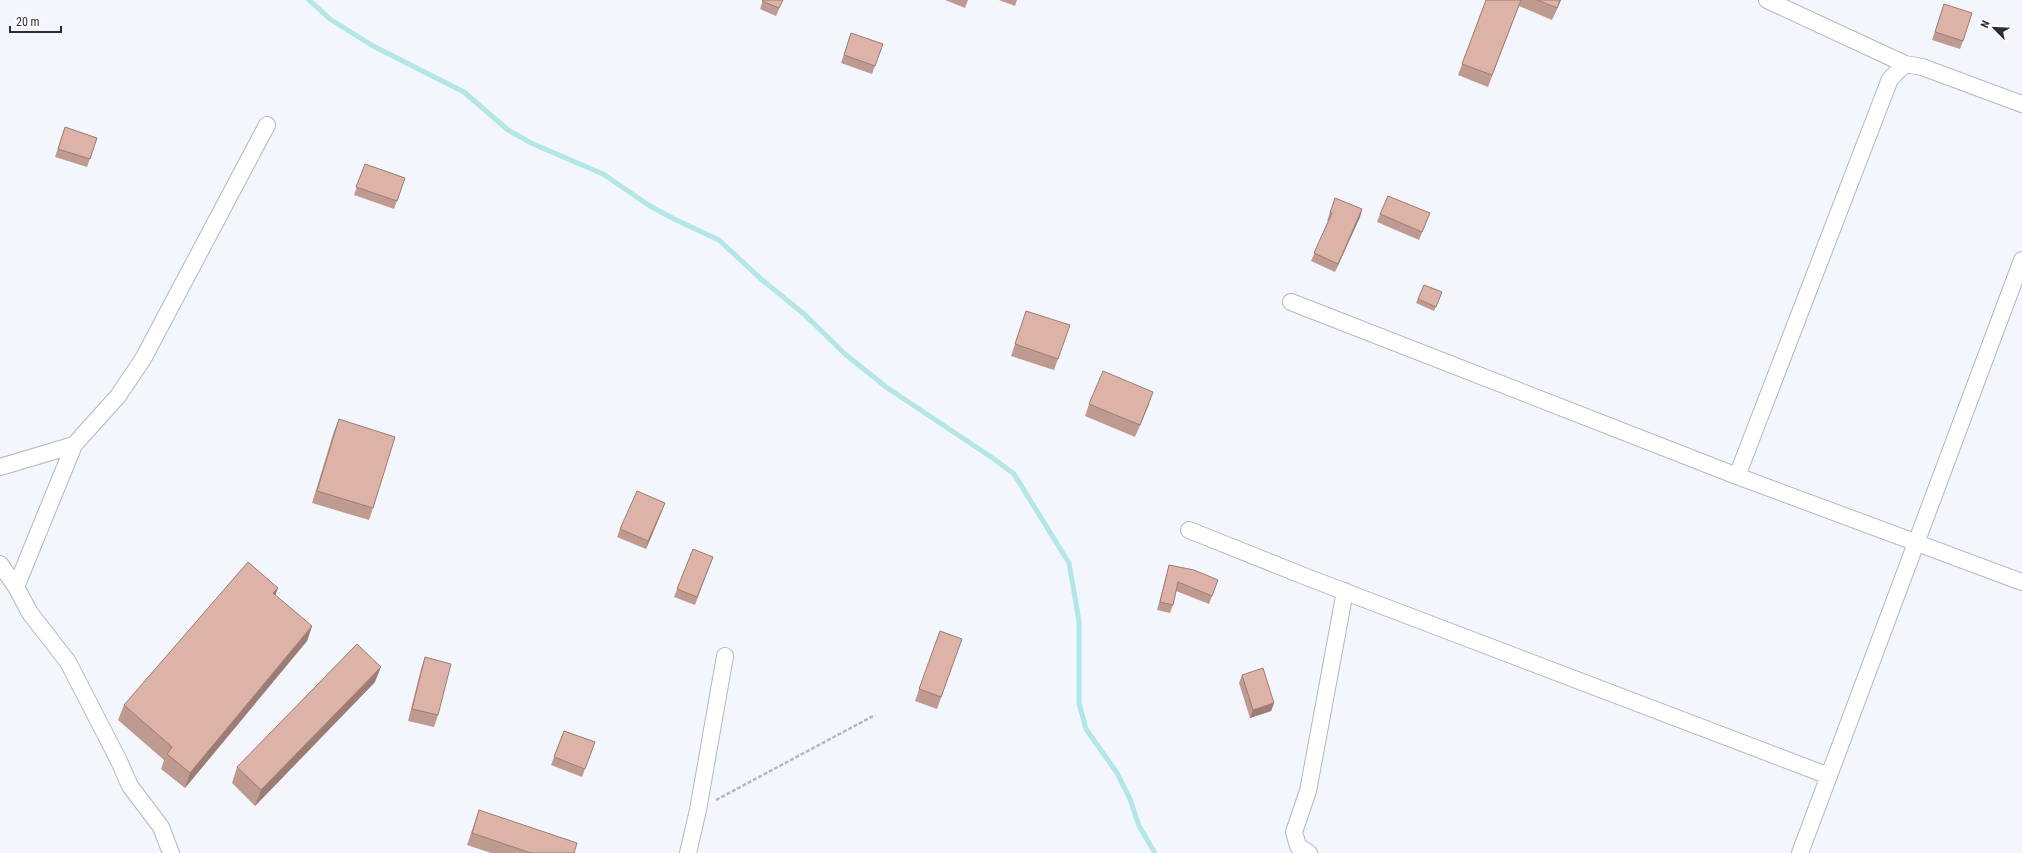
<svg xmlns="http://www.w3.org/2000/svg" width="2022" height="853" font-family="'Roboto Condensed',sans-serif">
<style>
.lines{fill:none;stroke-linecap:round;stroke-linejoin:round}
.stream{stroke:#b2e6e7;stroke-width:5}
.street-casing{stroke:#b3b7c0;stroke-width:18}
.path{stroke:#b6b8bf;stroke-width:2.5;stroke-dasharray:4 2;stroke-linecap:butt}
.street{stroke:#fff;stroke-width:16}
.wall{fill:#bf9a90}
.shaded-wall{fill:#9b7d75}
.building{fill:#deb3a7;stroke:#9b7d75}
</style>
<rect width="100%" height="100%" fill="#f3f6fd"/>
<g class="lines">
<!-- stream -->
<path class="stream" d="M309 0 330 19 373 46 464 92 508 130 531 143 603 174 650 206 674 219 719 240 761 279 804 314 845 354 886 387 994 459 1014 474 1069 563 1079 621V703L1086 729 1117 773 1130 799 1139 826 1155 853"/>
<defs>
<path id="street" d="M1767 0 1905 64
M1291 302 1737 476 2022 582
M0 467 74 445
M1737 476 1890 79 1905 64 1922 67 2022 104
M1189 530 1309 578 1829 776
M0 564 16 587 30 613 68 662 119 761 130 786 161 827 171 853
M16 587 74 445 118 396 143 359 267 125
M688 853 698 810 725 656
M1309 853 1298 846 1294 832 1308 791 1345 591
M1800 853 2022 260"/>
</defs>
<!-- street casing -->
<use href="#street" class="street-casing"/>
<!-- path -->
<path class="path" d="M716 800 875 715"/>
<!-- street -->
<use href="#street" class="street"/>
</g>
<!-- wall -->
<path class="wall" d="M763 0H783L776 16 760 9Z
M945 0H968L965 8Z
M999 0H1017L1015 6Z
M1486 0H1521L1488 87 1458 75Z
M1521 0H1561L1552 20 1519 6Z
M1944 4 1963 41 1960 49 1932 40Z
M851 33 883 44 872 74 841 63Z
M65 127 97 138 87 167 55 157Z
M365 164 405 178 394 209 354 195Z
M1335 198 1362 209 1360 217 1335 272 1311 261 1328 221H1327Z
M1380 214 1427 221 1419 240 1377 222Z
M1424 285 1442 292 1434 311 1416 303Z
M1026 311 1058 359 1054 370 1011 356Z
M1089 404H1149L1135 437 1085 416Z
M339 419 373 508 369 520 312 503 334 431Z
M662 511 646 549 617 537 620 529Z
M693 549 713 557 695 605 674 597Z
M1169 565 1218 580 1209 604 1176 591 1173 605 1170 613 1157 610 1167 573Z
M278 588 275 595 312 626 307 641 185 788 161 769 164 760 118 720 124 705Z
M940 631 962 639 937 709 915 701Z
M425 657 438 715 434 727 408 721 421 669Z
M1242 675 1274 703 1271 711 1250 718 1239 683Z
M375 682 255 806 232 783 237 767Z
M564 731 595 742 582 777 551 765Z
M479 810 574 853H491L467 845Z"/>
<!-- shaded-wall -->
<path class="shaded-wall" d="M1560 0H1561L1552 20 1557 8Z
M1362 209 1360 217 1335 272 1338 264Z
M1153 392 1149 404 1135 437 1140 425Z
M665 503 662 511 646 549 648 541Z
M278 588 272 604 273 593Z
M312 626 307 641 185 788 190 773Z
M381 667 375 682 255 806 261 790Z
M1274 703 1271 711 1250 718 1253 710Z"/>
<!-- building -->
<path class="building" d="M763 0H783L779 8 762 1Z
M1486 0H1521L1492 75 1462 64Z
M1537 0H1560L1557 8Z
M1944 4 1972 13 1963 41 1935 32Z
M851 33 883 44 875 66 844 55Z
M65 127 97 138 90 159 58 149Z
M365 164 405 178 397 201 356 187Z
M1388 196 1430 213 1422 232 1380 214Z
M1335 198 1362 209 1338 264 1314 253 1332 213H1330Z
M1424 285 1442 292 1436 307 1418 299Z
M1026 311 1070 325 1058 359 1015 344Z
M1103 371 1153 392 1140 425 1089 404Z
M339 419 395 437 373 508 317 491Z
M637 491 665 503 648 541 620 529Z
M693 549 713 557 697 597 677 589Z
M248 562 278 588 273 593 312 626 190 773 167 754 172 747 124 705Z
M1169 565 1194 570 1218 580 1212 596 1178 582 1173 605 1160 602Z
M940 631 962 639 941 697 919 689Z
M357 644 381 667 261 790 237 767Z
M425 657 451 664 438 715 412 709Z
M1263 668 1274 703 1253 710 1242 675Z
M564 731 595 742 585 769 554 757Z
M479 810 577 843 574 853H531L472 833Z"/>
<!-- north arrow -->
<g transform="translate(1994 28) rotate(294)" stroke="#ffffff" stroke-width="3" paint-order="stroke">
<path d="M0-3L7 15L0 10L-7 15Z" fill="#2b2c30"/>
<text y="-6" font-size="11" font-weight="bold" text-anchor="middle" fill="#2b2c30">N</text>
</g>
<!-- scale -->
<path d="M10 26v6h51v-6" fill="none" stroke="#2b2c30" stroke-width="2"/>
<text x="16" y="26" font-size="12" fill="#2b2c30" stroke="#ffffff" stroke-width="3" paint-order="stroke">20 m</text>
</svg>
